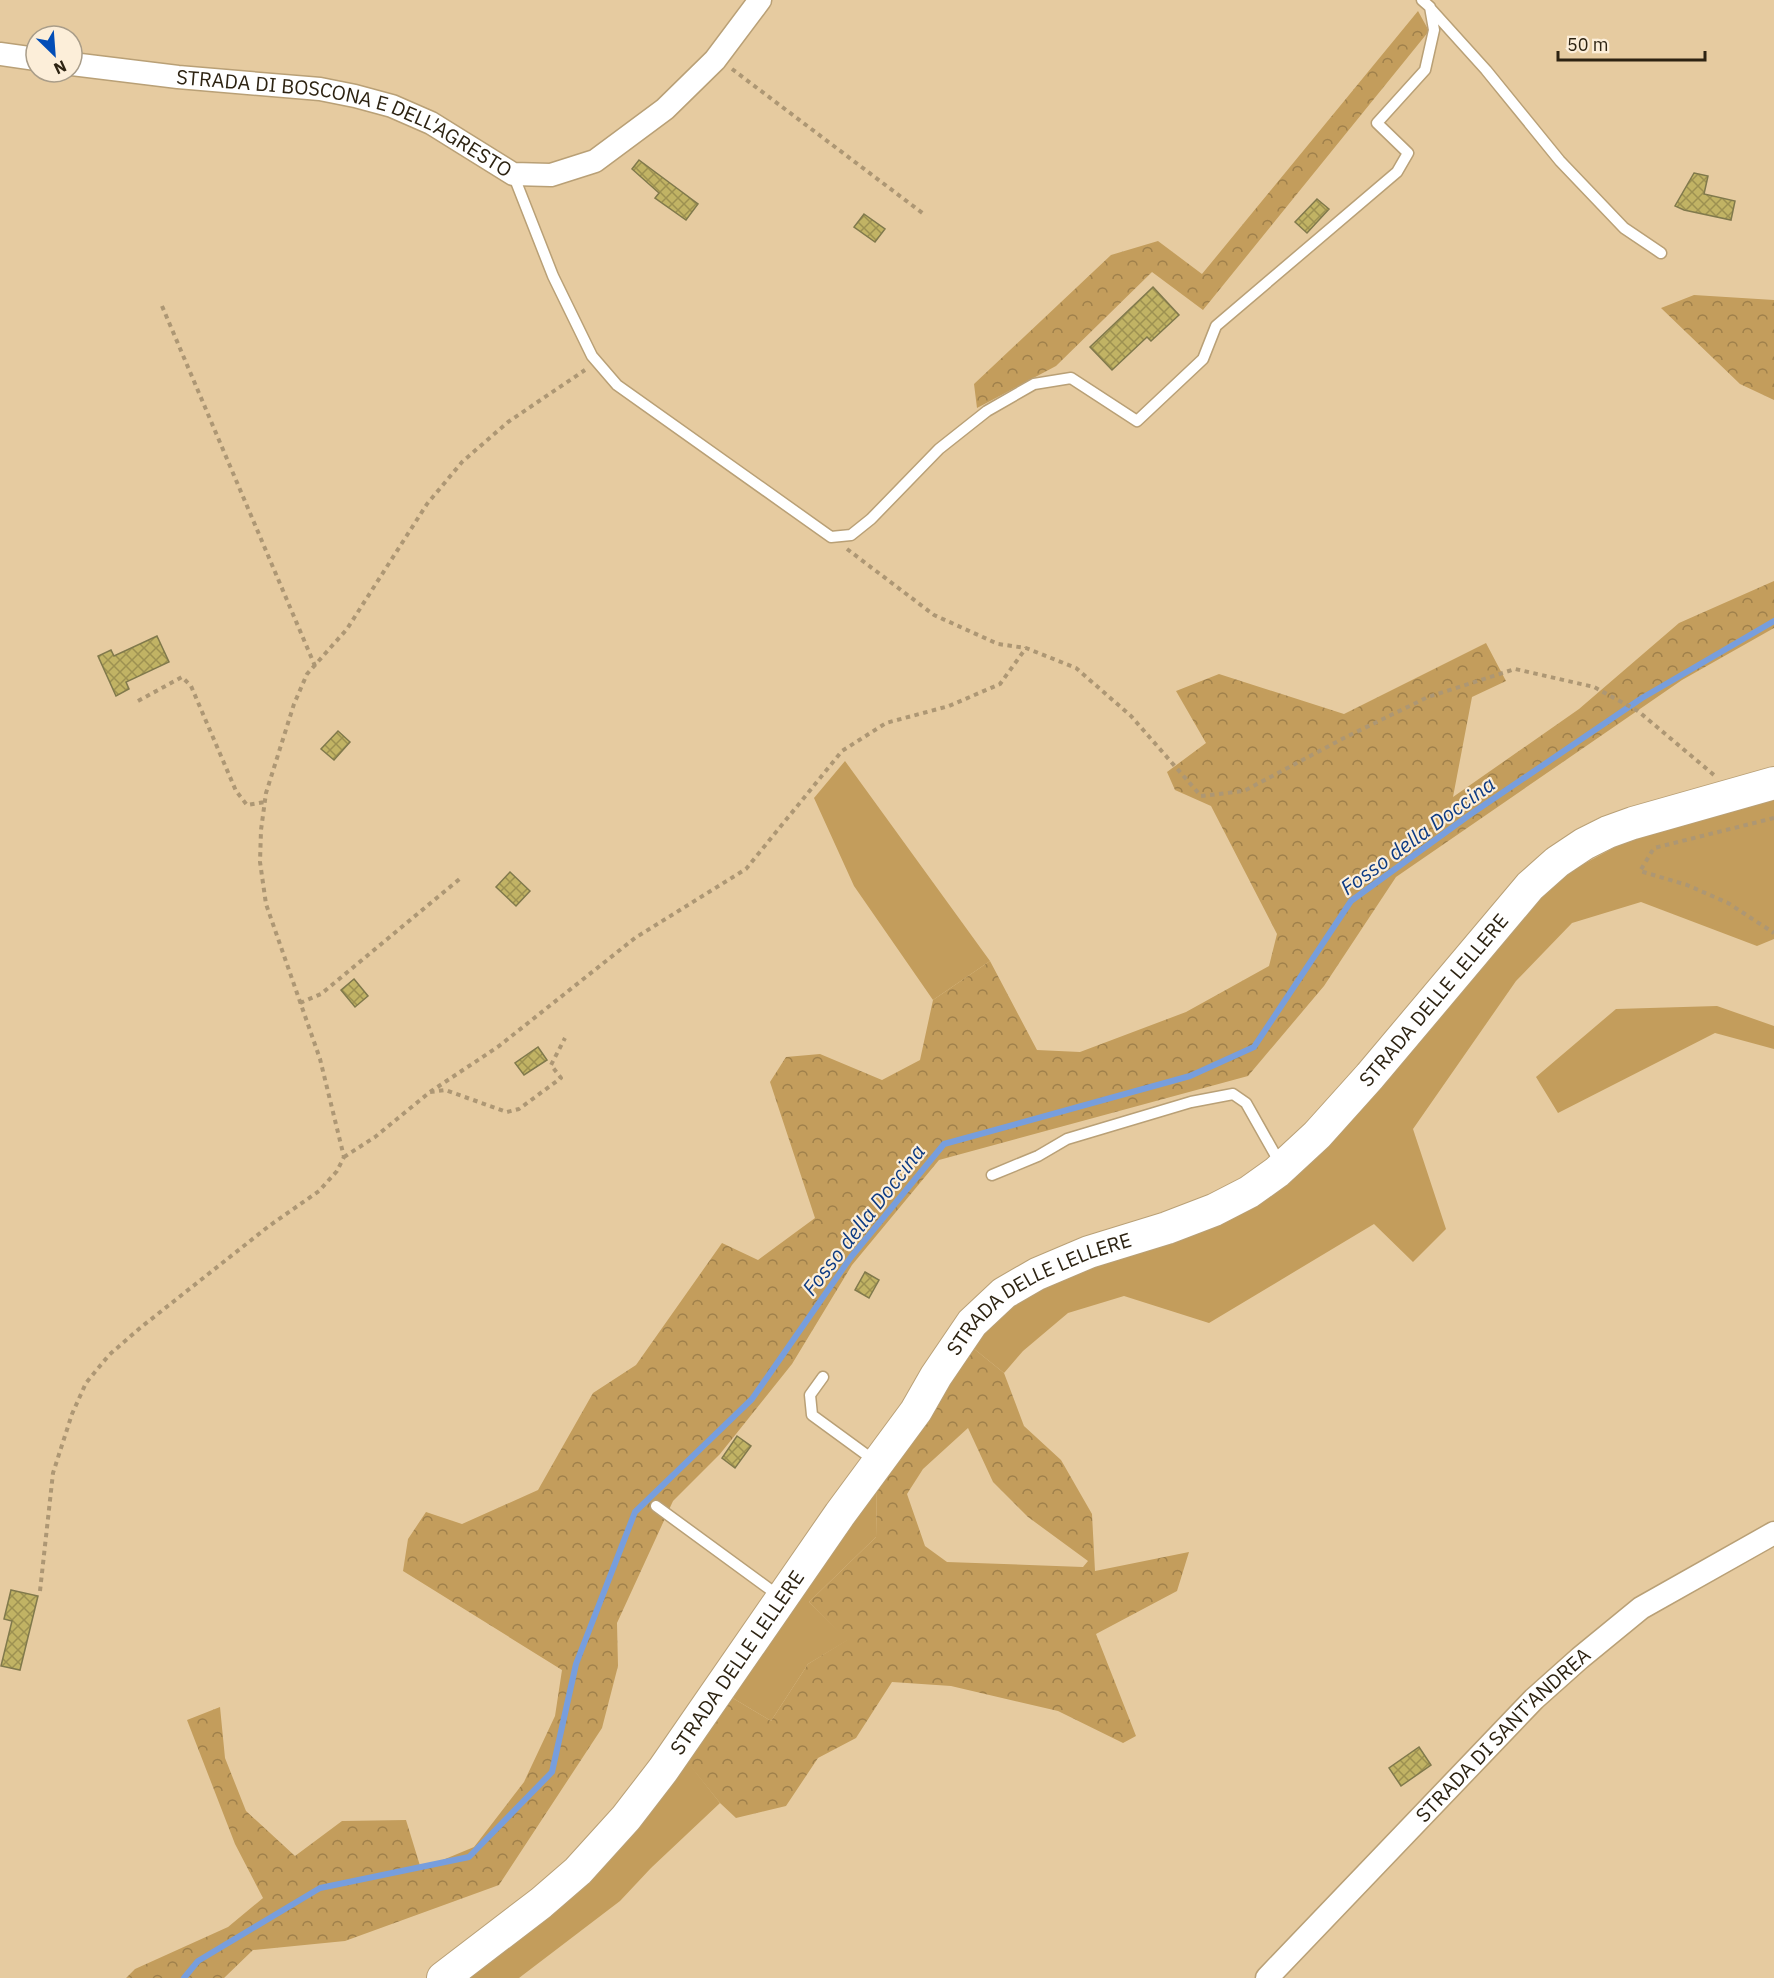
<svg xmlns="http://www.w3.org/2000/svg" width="1774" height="1978" font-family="'IBM Plex Sans',sans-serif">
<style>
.green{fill:#c39d5c}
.forest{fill:url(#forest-crowns);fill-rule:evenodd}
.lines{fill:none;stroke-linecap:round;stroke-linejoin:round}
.stream{stroke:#779edd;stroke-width:6}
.building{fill:url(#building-cross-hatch);stroke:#80794c;stroke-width:1.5}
.lane-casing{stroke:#b9a076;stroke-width:13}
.street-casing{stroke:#b9a076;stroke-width:25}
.secondary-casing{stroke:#b9a076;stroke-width:34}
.path{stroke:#ad9774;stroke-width:4;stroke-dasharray:4.5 4.5;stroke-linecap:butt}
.lane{stroke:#fff;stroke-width:10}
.street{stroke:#fff;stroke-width:22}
.secondary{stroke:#fff;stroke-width:32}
.labels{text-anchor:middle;stroke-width:4.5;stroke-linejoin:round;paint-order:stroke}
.street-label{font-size:20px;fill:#2d2312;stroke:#fceed9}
.water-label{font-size:21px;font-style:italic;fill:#0d3b84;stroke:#fceed9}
</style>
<defs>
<pattern id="forest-crowns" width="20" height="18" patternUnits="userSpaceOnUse" patternTransform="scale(1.5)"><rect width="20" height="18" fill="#c39d5c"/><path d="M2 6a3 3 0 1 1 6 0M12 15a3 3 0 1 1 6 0" fill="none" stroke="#9f804b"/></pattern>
<pattern id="building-cross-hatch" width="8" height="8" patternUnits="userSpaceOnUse" patternTransform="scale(1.5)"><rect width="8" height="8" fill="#c1b364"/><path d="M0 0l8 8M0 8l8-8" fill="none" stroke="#9d9151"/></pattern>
</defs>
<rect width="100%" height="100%" fill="#e6cba0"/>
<!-- green -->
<path class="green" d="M845 761 990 961 933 1000 854 886 814 798Z
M1774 795V939L1757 946 1641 902 1572 923 1516 981 1413 1129 1446 1229 1413 1262 1374 1224 1209 1323 1124 1296 1068 1313 1023 1351 1004 1373 973 1348 994 1318 1058 1278 1290 1182 1554 880 1641 833Z
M1717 1006 1774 1026V1049L1715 1033 1558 1113 1536 1077 1616 1009Z
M877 1484 876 1537 809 1602 848 1640 808 1664 771 1721 731 1697Z
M687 1761 720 1803 651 1868 620 1901 519 1978H462Z"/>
<!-- forest -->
<path class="forest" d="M1418 11 1429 31 1203 310 1152 272 1056 366 977 408 974 384 1111 255 1158 241 1202 274Z
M1694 295 1774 300V400L1740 384 1661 308Z
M1774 581V628L1682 680 1396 877 1324 986 1248 1076 939 1160 852 1265 792 1364 720 1454 673 1501 617 1623 618 1666 602 1728 499 1885 345 1941 253 1950 224 1978H126L135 1969 228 1927 263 1898 235 1844 187 1720 220 1707 225 1758 246 1811 295 1856 342 1821 406 1820 421 1869 474 1847 524 1782 555 1716 562 1670 403 1571 408 1539 426 1512 462 1524 538 1490 593 1393 636 1365 722 1243 758 1260 815 1218 770 1082 786 1057 820 1054 882 1080 920 1060 933 1000 990 961 1037 1050 1080 1052 1186 1012 1269 966 1277 934 1211 806 1175 790 1167 772 1206 743 1176 691 1219 674 1344 714 1486 643 1506 681 1472 697 1453 797 1579 709 1679 623Z
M973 1348 1004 1373 1024 1426 1061 1460 1092 1514 1095 1571 1189 1552 1177 1591 1096 1634 1136 1736 1123 1743 1058 1711 951 1686 892 1682 856 1738 818 1758 786 1806 736 1818 720 1803 687 1762 731 1697 771 1721 808 1664 847 1640 809 1602 876 1537 877 1484ZM968 1428 993 1482 1028 1517 1088 1561 1083 1567 947 1562 925 1546 907 1494 923 1469Z"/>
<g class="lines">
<!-- stream -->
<path class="stream" d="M184 1978 198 1961 320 1888 469 1857 552 1772 576 1664 635 1512 752 1399 851 1257 944 1144 1190 1076 1254 1047 1351 901 1468 816 1642 698 1774 621"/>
</g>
<!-- building -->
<path class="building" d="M639 160 698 204 686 220 655 198 659 193 632 169Z
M1694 173 1708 176 1704 194 1735 201 1731 220 1684 210 1675 206Z
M1317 199 1329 209 1307 233 1295 222Z
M864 214 885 229 875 242 854 227Z
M1153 287 1179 315 1151 341 1147 337 1112 370 1090 347Z
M157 636 169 662 126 682 129 689 116 696 98 656 111 650 114 656Z
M338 731 350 742 334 760 321 749Z
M510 872 530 891 516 906 496 887Z
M354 979 368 996 355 1007 341 990Z
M538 1047 547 1060 524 1075 515 1063Z
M865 1272 879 1280 869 1298 855 1290Z
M737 1436 751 1446 735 1468 722 1458Z
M11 1590 38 1596 20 1670 1 1666 12 1621 4 1619Z
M1419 1747 1431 1765 1401 1786 1389 1768Z"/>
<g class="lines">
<defs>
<path id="lane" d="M1430 8 1486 70 1560 161 1624 228 1661 253
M513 174 553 276 592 356 617 385 831 537 851 535 871 519 939 449 987 411 1034 384 1071 378 1137 421 1203 359 1216 326 1397 172 1408 153 1377 123 1425 70 1434 30 1430 7 1422 0
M992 1175 1038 1156 1067 1139 1191 1102 1233 1094 1246 1103 1281 1165
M823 1377 810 1395 812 1415 875 1461
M656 1506 779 1596"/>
<g id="street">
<path d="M0 54 36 59"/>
<path id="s1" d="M72 64 178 77 320 89 355 96 392 106 431 123 513 174 551 175 595 161 665 109 715 60 760 0"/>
<path id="s2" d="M1267 1978 1534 1699 1580 1658 1641 1608 1774 1533"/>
</g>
<g id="secondary">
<path id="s3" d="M443 1978 541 1903 578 1871 626 1818 663 1770 840 1514 916 1411 936 1376 972 1323 1004 1293 1037 1274 1089 1252 1167 1228 1214 1210 1249 1192 1277 1172 1317 1135 1370 1076 1530 886 1557 862 1584 844 1608 832 1633 823 1774 783"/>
</g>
</defs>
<!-- lane casing -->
<use href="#lane" class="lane-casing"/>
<!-- street casing -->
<use href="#street" class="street-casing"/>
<!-- secondary casing -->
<use href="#secondary" class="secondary-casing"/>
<!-- path -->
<path class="path" d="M732 69 925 215
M162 306 315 666
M847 549 934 615 998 644 1026 648 1076 668 1131 716 1201 796 1244 791 1344 738 1428 697 1515 669 1594 687 1638 711 1714 775
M138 701 182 677 191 686 236 791 247 805 265 802
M1774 818 1654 848 1640 871 1687 885 1728 903 1774 933
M300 1003 321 994 462 877
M430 1092 499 1046 635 938 746 869 842 751 886 723 949 706 1000 684 1026 648
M344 1157 375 1137 430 1092 445 1090 507 1112 519 1109 561 1078 551 1065 565 1038
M40 1591 53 1473 72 1414 86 1383 109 1355 140 1328 269 1226 319 1191 337 1171 344 1157 320 1059 266 904 260 862 261 830 266 793 294 704 307 674 347 629 427 504 462 462 508 422 585 370"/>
<!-- lane -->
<use href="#lane" class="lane"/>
<!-- street -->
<use href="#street" class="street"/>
<!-- secondary -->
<use href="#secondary" class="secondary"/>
</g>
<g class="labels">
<!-- street labels -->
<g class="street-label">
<text dy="7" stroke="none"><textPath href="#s1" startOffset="282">STRADA DI BOSCONA E DELL'AGRESTO</textPath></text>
<text dy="7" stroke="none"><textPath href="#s3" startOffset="1425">STRADA DELLE LELLERE</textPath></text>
<text dy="7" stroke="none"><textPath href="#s3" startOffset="921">STRADA DELLE LELLERE</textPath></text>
<text dy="7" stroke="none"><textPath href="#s3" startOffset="435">STRADA DELLE LELLERE</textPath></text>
<text dy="7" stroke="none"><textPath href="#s2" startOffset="339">STRADA DI SANT'ANDREA</textPath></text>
</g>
<!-- water labels -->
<g class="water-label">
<text transform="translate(1418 836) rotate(-36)" y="7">Fosso della Doccina</text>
<text transform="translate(864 1220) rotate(-52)" y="7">Fosso della Doccina</text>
</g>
</g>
<!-- north arrow -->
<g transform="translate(54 54) rotate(155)"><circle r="28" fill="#fceed9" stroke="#a99d89" stroke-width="1.5"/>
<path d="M0-4.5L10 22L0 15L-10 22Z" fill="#024db7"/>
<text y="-9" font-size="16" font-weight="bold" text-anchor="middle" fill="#2d2312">N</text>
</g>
<!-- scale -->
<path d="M1558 51v9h147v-9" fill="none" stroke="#2d2312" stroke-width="3"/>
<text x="1567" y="51" font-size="18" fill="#2d2312" stroke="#fceed9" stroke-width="4.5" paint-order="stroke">50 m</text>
</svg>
